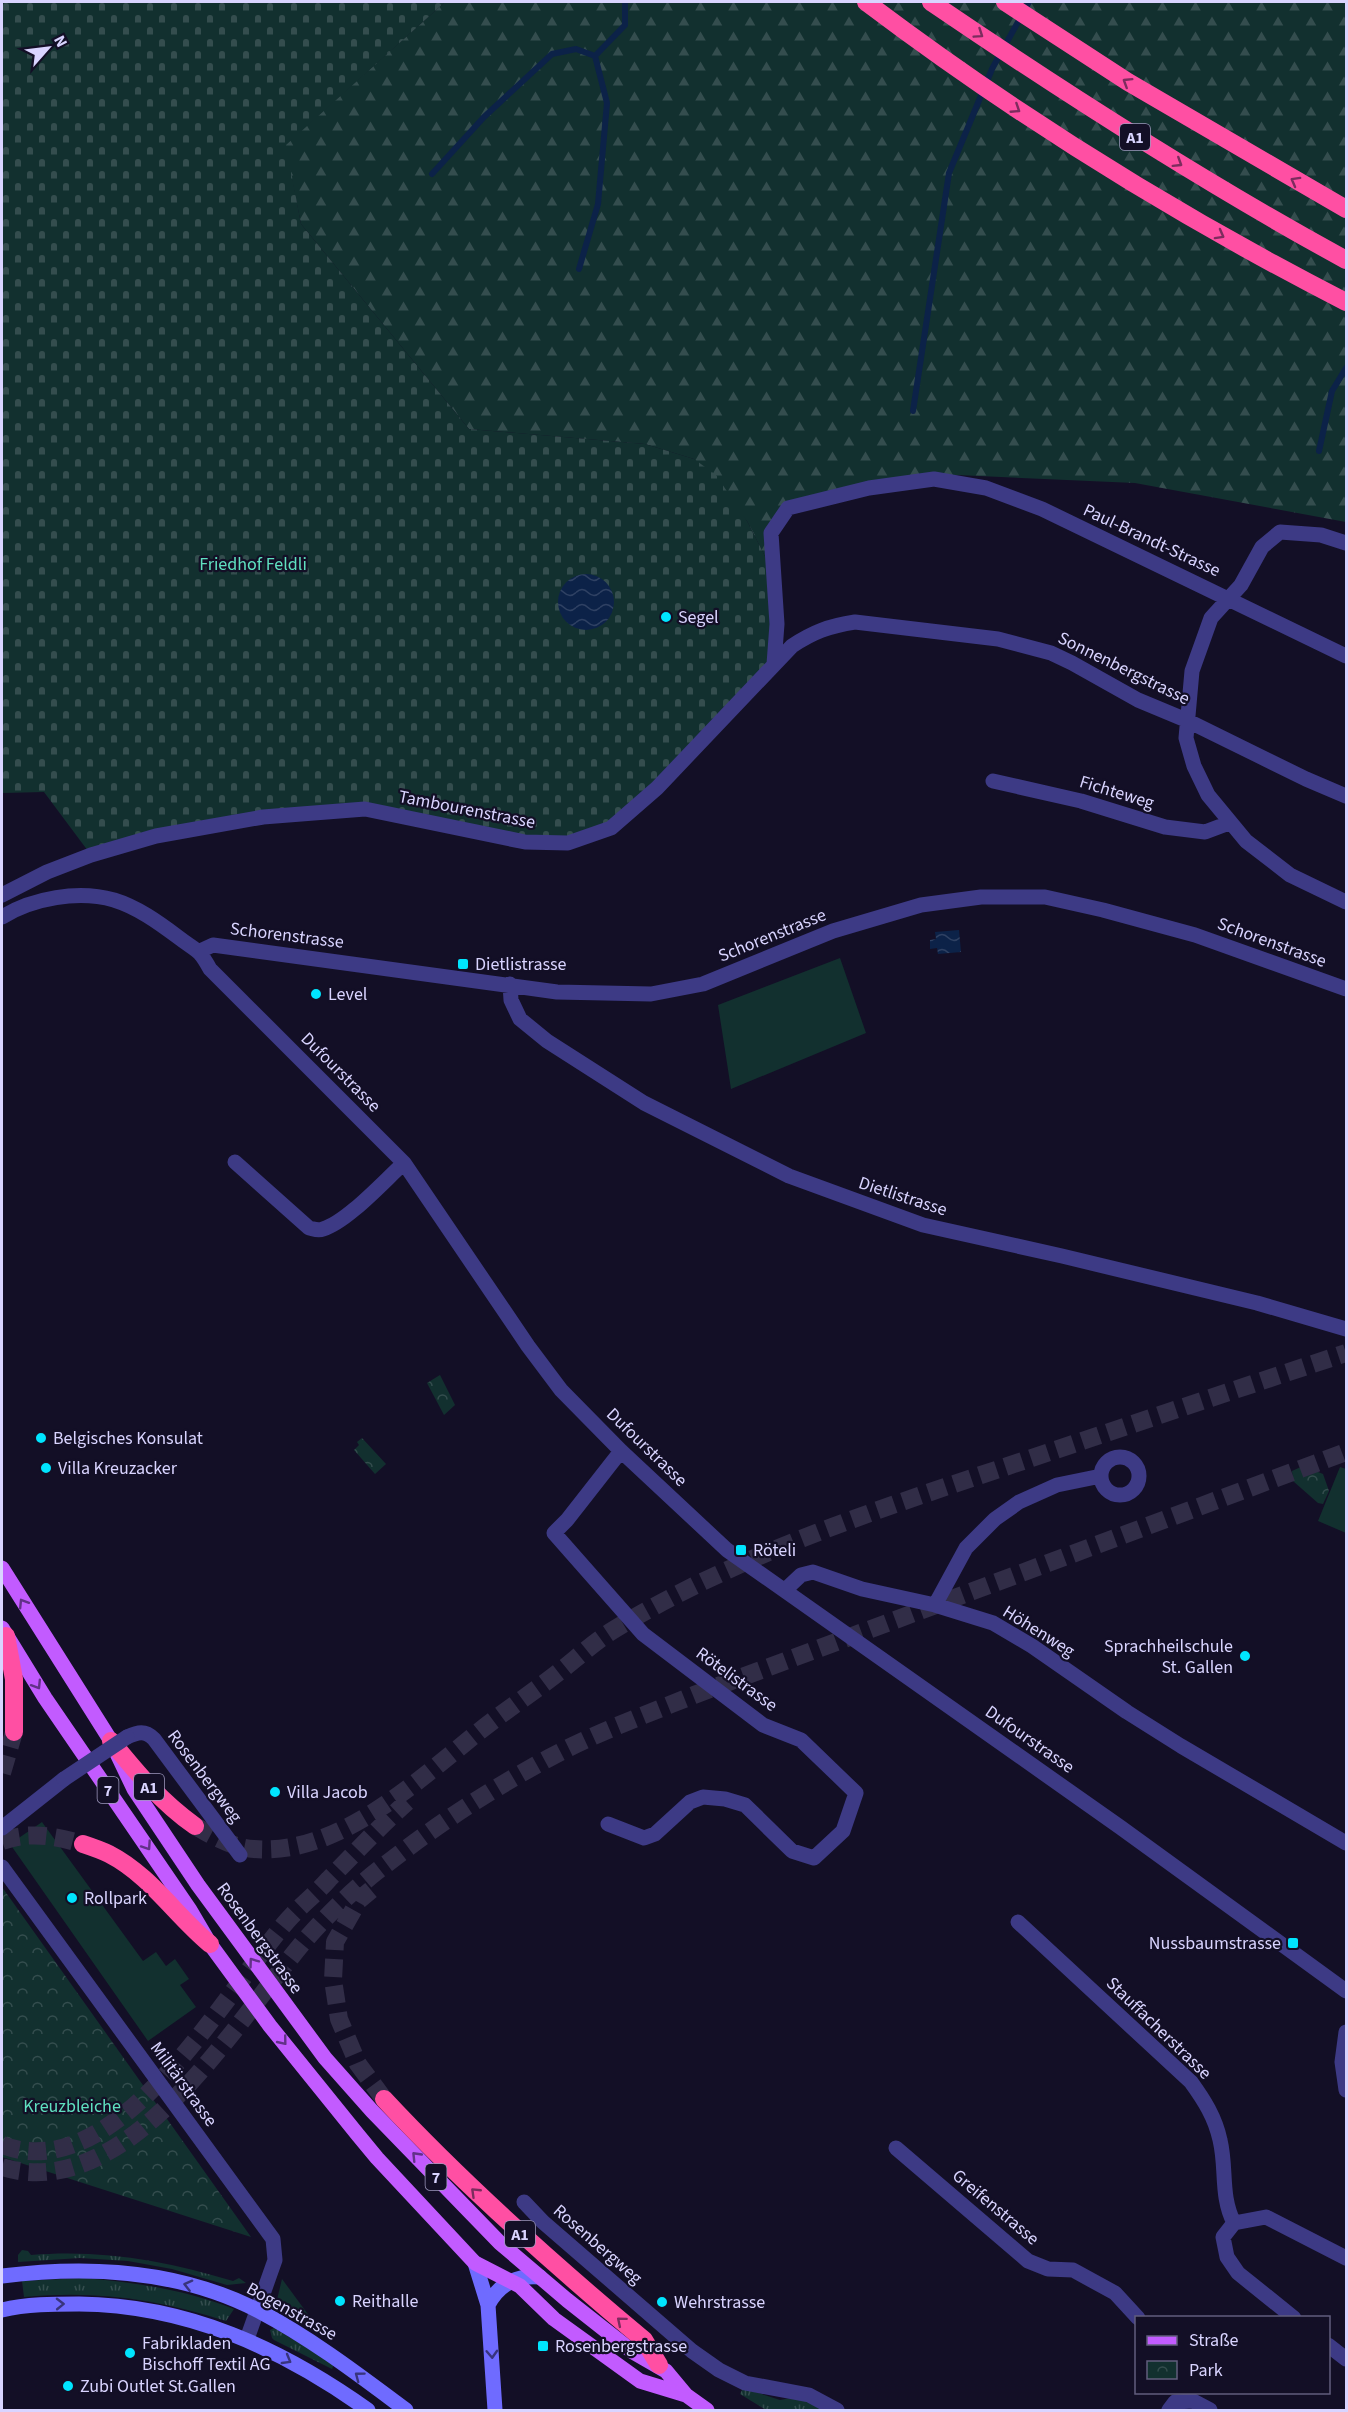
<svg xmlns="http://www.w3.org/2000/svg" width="1348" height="2412" font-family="'Source Sans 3',sans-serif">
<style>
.grass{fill:url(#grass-tufts)}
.forest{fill:url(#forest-firs)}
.cemetery{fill:url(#cemetery-stones)}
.park{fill:url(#park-crowns)}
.pitch{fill:#12302f}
.water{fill:url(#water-waves)}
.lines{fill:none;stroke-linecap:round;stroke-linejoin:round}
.stream{stroke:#0c2248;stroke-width:6}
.highway-tunnel{stroke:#312d47;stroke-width:18;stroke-dasharray:18 9;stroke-linecap:butt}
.street{stroke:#3d3a85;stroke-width:15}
.secondary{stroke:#6f6bff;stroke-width:15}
.primary{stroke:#c25bff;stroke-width:15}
.highway{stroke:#ff4fa3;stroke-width:18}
.street-bridge{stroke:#3d3a85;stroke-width:15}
.oneway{stroke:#7d2c5e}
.oneway2{stroke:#623188}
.oneway3{stroke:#38347d}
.poi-dot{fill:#00e5ff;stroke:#130f26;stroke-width:2}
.labels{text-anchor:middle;stroke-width:4.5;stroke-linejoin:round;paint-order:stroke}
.shield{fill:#130f26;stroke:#9e99be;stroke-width:1.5}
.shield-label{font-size:16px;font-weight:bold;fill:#d9d4ff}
.street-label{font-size:18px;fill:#d9d4ff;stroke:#130f26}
.park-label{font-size:18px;fill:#5fe0c0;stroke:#130f26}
.poi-label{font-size:18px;fill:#d9d4ff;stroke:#130f26;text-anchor:start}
</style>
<defs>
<pattern id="grass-tufts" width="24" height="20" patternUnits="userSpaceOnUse" patternTransform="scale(1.5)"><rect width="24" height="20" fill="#12302f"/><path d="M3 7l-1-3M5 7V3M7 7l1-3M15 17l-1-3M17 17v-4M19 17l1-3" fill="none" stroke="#344d4e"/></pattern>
<pattern id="forest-firs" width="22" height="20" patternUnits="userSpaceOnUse" patternTransform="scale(1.5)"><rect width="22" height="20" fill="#12302f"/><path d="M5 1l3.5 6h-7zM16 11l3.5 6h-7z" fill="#344d4e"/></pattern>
<pattern id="cemetery-stones" width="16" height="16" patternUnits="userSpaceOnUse" patternTransform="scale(1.5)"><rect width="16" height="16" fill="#12302f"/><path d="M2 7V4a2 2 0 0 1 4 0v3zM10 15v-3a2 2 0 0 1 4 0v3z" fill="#344d4e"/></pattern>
<pattern id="park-crowns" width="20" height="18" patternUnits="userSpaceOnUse" patternTransform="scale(1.5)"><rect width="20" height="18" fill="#12302f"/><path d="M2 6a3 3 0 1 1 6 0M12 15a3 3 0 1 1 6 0" fill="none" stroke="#344d4e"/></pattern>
<pattern id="water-waves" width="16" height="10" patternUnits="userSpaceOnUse" patternTransform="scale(1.5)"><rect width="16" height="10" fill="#0c2248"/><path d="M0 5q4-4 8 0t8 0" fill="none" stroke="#2f4163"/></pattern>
</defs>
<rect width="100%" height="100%" fill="#130f26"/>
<!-- grass -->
<path class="grass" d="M22 2250 28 2251 31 2255C101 2249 167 2261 233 2281L239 2278 246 2283 227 2285 172 2269 128 2261 80 2258 18 2262V2255Z
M83 2278C136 2282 185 2290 234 2309L226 2321C157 2299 97 2290 24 2297L22 2281Z
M282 2279 318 2328V2329L280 2309 277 2300Z
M274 2328 334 2364 332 2369 274 2340 272 2338 270 2330Z
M743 2388 780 2400 797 2397 827 2410H766L740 2394Z"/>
<!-- forest -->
<path class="forest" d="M445 2H1346V522L1135 483 957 475 788 508 771 533 772 570 747 521 694 459 645 444 469 429 301 224 285 145Z"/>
<!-- cemetery -->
<path class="cemetery" d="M2 2H445L286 145 301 224 469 429 645 444 694 459 716 475 747 521 772 570 774 664 611 828 568 843 364 809 263 817 91 855 44 792 2 793Z"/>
<!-- park -->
<path class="park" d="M440 1375 455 1405 444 1415 427 1383Z
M362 1438 386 1464 375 1474 354 1450 359 1445 357 1442Z
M1303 1466 1323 1474 1329 1491 1323 1504 1318 1503 1293 1481 1292 1471Z
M2 1887 251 2237 2 2157Z"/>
<!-- pitch -->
<path class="pitch" d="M840 958 866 1033 731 1089 718 1005Z
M1340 1467 1346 1469V1533L1318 1521Z
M42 1822 143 1961 156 1952 166 1966 175 1959 189 1979 180 1985 196 2007 148 2041 10 1844Z"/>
<!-- water -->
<path class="water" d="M558 602a28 28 0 1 1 56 0a28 28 0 1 1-56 0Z
M959 930 961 952 938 954 937 948 930 949V940L936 939 935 932Z"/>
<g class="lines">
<!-- stream -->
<path class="stream" d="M432 174 484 117 552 54 576 49 595 56 625 25V2
M579 269 598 204 607 103 595 56
M913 411 949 173 992 69 1029 2
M1319 451 1332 391 1346 368"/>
<!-- highway-tunnel -->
<path class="highway-tunnel" d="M2 1773 14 1732
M195 1826C213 1836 233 1848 254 1849 337 1856 416 1782 476 1734 503 1712 532 1693 559 1672 577 1658 595 1641 615 1629 734 1557 867 1513 999 1469 1115 1430 1231 1391 1346 1353
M2 1841C30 1831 55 1836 83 1844
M371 1890 359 1900 335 1942 333 1980 339 2019 358 2064 384 2099
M2 2145C118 2189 225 1992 287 1921 300 1906 316 1894 329 1879 355 1853 379 1827 407 1802
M2 2167C129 2206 237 2019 306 1939 331 1911 359 1884 389 1862 439 1823 493 1788 549 1758 595 1733 645 1715 694 1695L1346 1452"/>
<!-- street -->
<path class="street" d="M1346 543 1321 535 1280 532 1262 547 1241 585 1211 618 1192 671 1186 738 1194 766 1208 795 1246 841 1290 875 1346 902
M774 664 777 624 771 533 788 508 869 488 934 479 986 488 1042 509 1346 656
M993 781 1081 801 1165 827 1205 832 1229 823
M2 895 47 872 91 855 156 836 263 817 365 809 525 842 568 843 611 828 657 788 792 646C813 632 829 626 855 622L998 639 1051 653 1072 663 1138 700 1186 720 1306 779 1346 796
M2 917C33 898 78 890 114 900 137 907 158 922 178 937 196 951 198 947 210 969L404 1163 528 1346 561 1390 621 1451 727 1550 1120 1827 1346 1991
M200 951 213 945 557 992 651 994 703 984 833 931 921 905 981 897H1045L1103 910 1195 935 1346 989
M510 984 511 1000 520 1019 547 1041 644 1103 789 1176 923 1225 1062 1256 1257 1303 1346 1329
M235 1162 309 1228C314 1229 318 1231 323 1229 347 1222 384 1181 404 1163
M1101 1476a19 19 0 1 1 38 0a19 19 0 1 1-38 0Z
M785 1590 801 1575 813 1572 862 1589 935 1605 993 1623 1032 1646 1127 1712 1181 1746 1346 1843
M935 1605 966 1548 995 1519 1019 1502 1057 1485 1101 1476
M127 1737C138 1732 145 1730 154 1739L240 1855
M608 1824 644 1838 655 1834 690 1802 703 1797 725 1799 745 1805 792 1851 814 1858 843 1831 856 1793 801 1740 763 1725 643 1634 554 1533 567 1520 621 1451
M2 1828 64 1779
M2 1867 273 2239 275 2260 247 2339
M1018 1922 1191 2082C1204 2100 1215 2117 1220 2140 1227 2169 1220 2195 1234 2223
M1346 2032 1342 2062 1346 2090
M896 2148 1028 2261 1048 2269 1073 2270 1115 2293 1138 2318
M524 2202 543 2222 692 2351 719 2370 745 2383 809 2395 837 2410
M1234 2223 1223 2237 1227 2257 1238 2273 1294 2318
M1234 2223 1266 2217 1346 2258
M1328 2345 1346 2359
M1169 2410 1175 2402 1193 2401 1210 2410"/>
<!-- secondary -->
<path class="secondary" d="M475 2263 488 2305 495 2410
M2 2276C88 2265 180 2270 259 2311 312 2339 359 2375 406 2410
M488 2305C499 2284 517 2275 540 2277
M2 2310C27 2304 53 2304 79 2304 187 2305 281 2348 368 2410"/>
<!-- primary -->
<path class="primary" d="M2 1568 111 1741 134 1789 198 1885 325 2058 372 2111 500 2243 567 2300 633 2352 666 2371 686 2395
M2 1628 45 1698 190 1910 210 1944 270 2026 358 2135 377 2158 475 2263 520 2286 554 2319 640 2381 686 2395 707 2410"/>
<!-- highway -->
<path class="highway" d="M866 2C1017 116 1178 216 1346 302
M931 2C1066 94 1203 182 1346 260
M1005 2 1128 82 1346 209
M6 1636 14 1679V1732
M111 1741C137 1773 161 1802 195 1826
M83 1844C92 1847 101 1850 109 1854 150 1875 176 1916 210 1944
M384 2099C465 2186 553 2264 644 2340L659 2365"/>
<!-- street-bridge -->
<path class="street-bridge" d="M64 1779 127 1737"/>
</g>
<!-- one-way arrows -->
<defs><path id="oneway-chevron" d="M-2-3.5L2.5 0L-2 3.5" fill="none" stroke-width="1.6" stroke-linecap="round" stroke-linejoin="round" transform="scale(1.5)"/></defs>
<g class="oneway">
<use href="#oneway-chevron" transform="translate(979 34) rotate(34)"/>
<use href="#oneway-chevron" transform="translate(1127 82) rotate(-148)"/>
<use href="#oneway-chevron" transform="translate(1016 109) rotate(33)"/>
<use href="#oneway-chevron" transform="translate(1178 163) rotate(32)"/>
<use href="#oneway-chevron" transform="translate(1295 181) rotate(-151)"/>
<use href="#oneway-chevron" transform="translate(1220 235) rotate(29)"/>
<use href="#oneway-chevron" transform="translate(475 2192) rotate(-136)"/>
<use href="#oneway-chevron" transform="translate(621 2321) rotate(-140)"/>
</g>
<g class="oneway2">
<use href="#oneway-chevron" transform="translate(23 1603) rotate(-122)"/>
<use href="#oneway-chevron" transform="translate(37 1685) rotate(58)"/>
<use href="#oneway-chevron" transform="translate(147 1846) rotate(56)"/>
<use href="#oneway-chevron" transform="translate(253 1962) rotate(-126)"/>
<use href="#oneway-chevron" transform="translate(283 2041) rotate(51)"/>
<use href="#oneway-chevron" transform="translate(416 2156) rotate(-134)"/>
</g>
<g class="oneway3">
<use href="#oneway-chevron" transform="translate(188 2285) rotate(-166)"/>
<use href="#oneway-chevron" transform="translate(60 2304) rotate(-1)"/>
<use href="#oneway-chevron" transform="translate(492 2354) rotate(87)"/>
<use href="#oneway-chevron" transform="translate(287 2360) rotate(30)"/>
<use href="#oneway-chevron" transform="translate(359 2376) rotate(-143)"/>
</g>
<!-- markers -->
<g class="poi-dot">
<circle cx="666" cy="617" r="6"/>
<rect x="457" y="958" width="12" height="12" rx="3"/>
<circle cx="316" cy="994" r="6"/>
<circle cx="41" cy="1438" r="6"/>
<circle cx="46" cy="1468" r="6"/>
<rect x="735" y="1544" width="12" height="12" rx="3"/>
<circle cx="1245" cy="1656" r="6"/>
<circle cx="275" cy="1792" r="6"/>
<circle cx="72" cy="1898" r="6"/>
<rect x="1287" y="1937" width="12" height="12" rx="3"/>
<circle cx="340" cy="2301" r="6"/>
<circle cx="662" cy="2302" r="6"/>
<rect x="537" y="2340" width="12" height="12" rx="3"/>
<circle cx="130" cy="2353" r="6"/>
<circle cx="68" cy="2386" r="6"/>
</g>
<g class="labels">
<!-- shield labels -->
<g class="shield">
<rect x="1120" y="124" width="30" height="26" rx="4.5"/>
<rect x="134" y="1774" width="30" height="26" rx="4.5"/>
<rect x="97.5" y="1777" width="21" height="26" rx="4.5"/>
<rect x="425.5" y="2164" width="21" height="26" rx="4.5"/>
<rect x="505" y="2221" width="30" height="26" rx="4.5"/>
</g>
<g class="shield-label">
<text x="1135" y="143">A1</text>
<text x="149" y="1793">A1</text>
<text x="108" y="1796">7</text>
<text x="436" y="2183">7</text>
<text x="520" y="2240">A1</text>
</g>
<!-- street labels -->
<g class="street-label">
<text transform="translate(1152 540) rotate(25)" y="6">Paul-Brandt-Strasse</text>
<text transform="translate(1124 668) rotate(26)" y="6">Sonnenbergstrasse</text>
<text transform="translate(1117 792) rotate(17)" y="6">Fichteweg</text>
<text transform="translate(467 809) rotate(11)" y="6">Tambourenstrasse</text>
<text transform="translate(287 935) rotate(7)" y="6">Schorenstrasse</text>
<text transform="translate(772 935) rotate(-22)" y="6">Schorenstrasse</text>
<text transform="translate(1272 942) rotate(20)" y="6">Schorenstrasse</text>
<text transform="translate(341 1072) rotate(45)" y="6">Dufourstrasse</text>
<text transform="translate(903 1196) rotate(18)" y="6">Dietlistrasse</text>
<text transform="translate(647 1447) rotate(44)" y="6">Dufourstrasse</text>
<text transform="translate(1039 1631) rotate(32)" y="6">Höhenweg</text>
<text transform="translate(737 1679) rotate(36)" y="6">Rötelistrasse</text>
<text transform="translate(1030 1739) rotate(35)" y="6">Dufourstrasse</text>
<text transform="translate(205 1776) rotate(53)" y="6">Rosenbergweg</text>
<text transform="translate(260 1938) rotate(54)" y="6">Rosenbergstrasse</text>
<text transform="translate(1159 2028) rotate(44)" y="6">Stauffacherstrasse</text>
<text transform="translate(184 2084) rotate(54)" y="6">Militärstrasse</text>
<text transform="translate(996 2207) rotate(40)" y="6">Greifenstrasse</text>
<text transform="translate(598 2244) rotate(41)" y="6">Rosenbergweg</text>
<text transform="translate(292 2311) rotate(29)" y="6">Bogenstrasse</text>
</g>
<!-- park labels -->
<g class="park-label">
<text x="253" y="570">Friedhof Feldli</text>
<text x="72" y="2112">Kreuzbleiche</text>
</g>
<!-- poi labels -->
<g class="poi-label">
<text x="678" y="623">Segel</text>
<text x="475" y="970">Dietlistrasse</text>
<text x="328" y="1000">Level</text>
<text x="53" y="1444">Belgisches Konsulat</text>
<text x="58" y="1474">Villa Kreuzacker</text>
<text x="753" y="1556">Röteli</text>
<text x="1233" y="1652" text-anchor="end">Sprachheilschule<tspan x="1233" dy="21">St. Gallen</tspan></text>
<text x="287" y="1798">Villa Jacob</text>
<text x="84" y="1904">Rollpark</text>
<text x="1281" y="1949" text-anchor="end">Nussbaumstrasse</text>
<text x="352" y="2307">Reithalle</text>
<text x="674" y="2308">Wehrstrasse</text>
<text x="142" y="2349">Fabrikladen<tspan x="142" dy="21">Bischoff Textil AG</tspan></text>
<text x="555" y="2352">Rosenbergstrasse</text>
<text x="80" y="2392">Zubi Outlet St.Gallen</text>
</g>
</g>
<!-- border -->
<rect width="1348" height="2412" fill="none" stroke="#d9d4ff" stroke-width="6"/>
<!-- legend -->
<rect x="1135" y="2316" width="195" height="78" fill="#130f26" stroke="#625e7d" stroke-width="1.5"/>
<rect x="1147" y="2336" width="30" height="9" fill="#c25bff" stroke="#625e7d" stroke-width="1.5"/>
<text x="1189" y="2346" font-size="18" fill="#d9d4ff">Straße</text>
<rect x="1147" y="2361" width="30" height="18" fill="url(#park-crowns)" stroke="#625e7d" stroke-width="1.5"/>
<text x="1189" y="2376" font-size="18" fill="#d9d4ff">Park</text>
<!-- north arrow -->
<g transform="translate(48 48) rotate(62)" stroke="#130f26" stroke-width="4.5" paint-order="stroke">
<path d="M0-4.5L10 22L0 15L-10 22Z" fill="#d9d4ff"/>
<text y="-9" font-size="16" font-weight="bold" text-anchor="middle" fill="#d9d4ff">N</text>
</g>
</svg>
